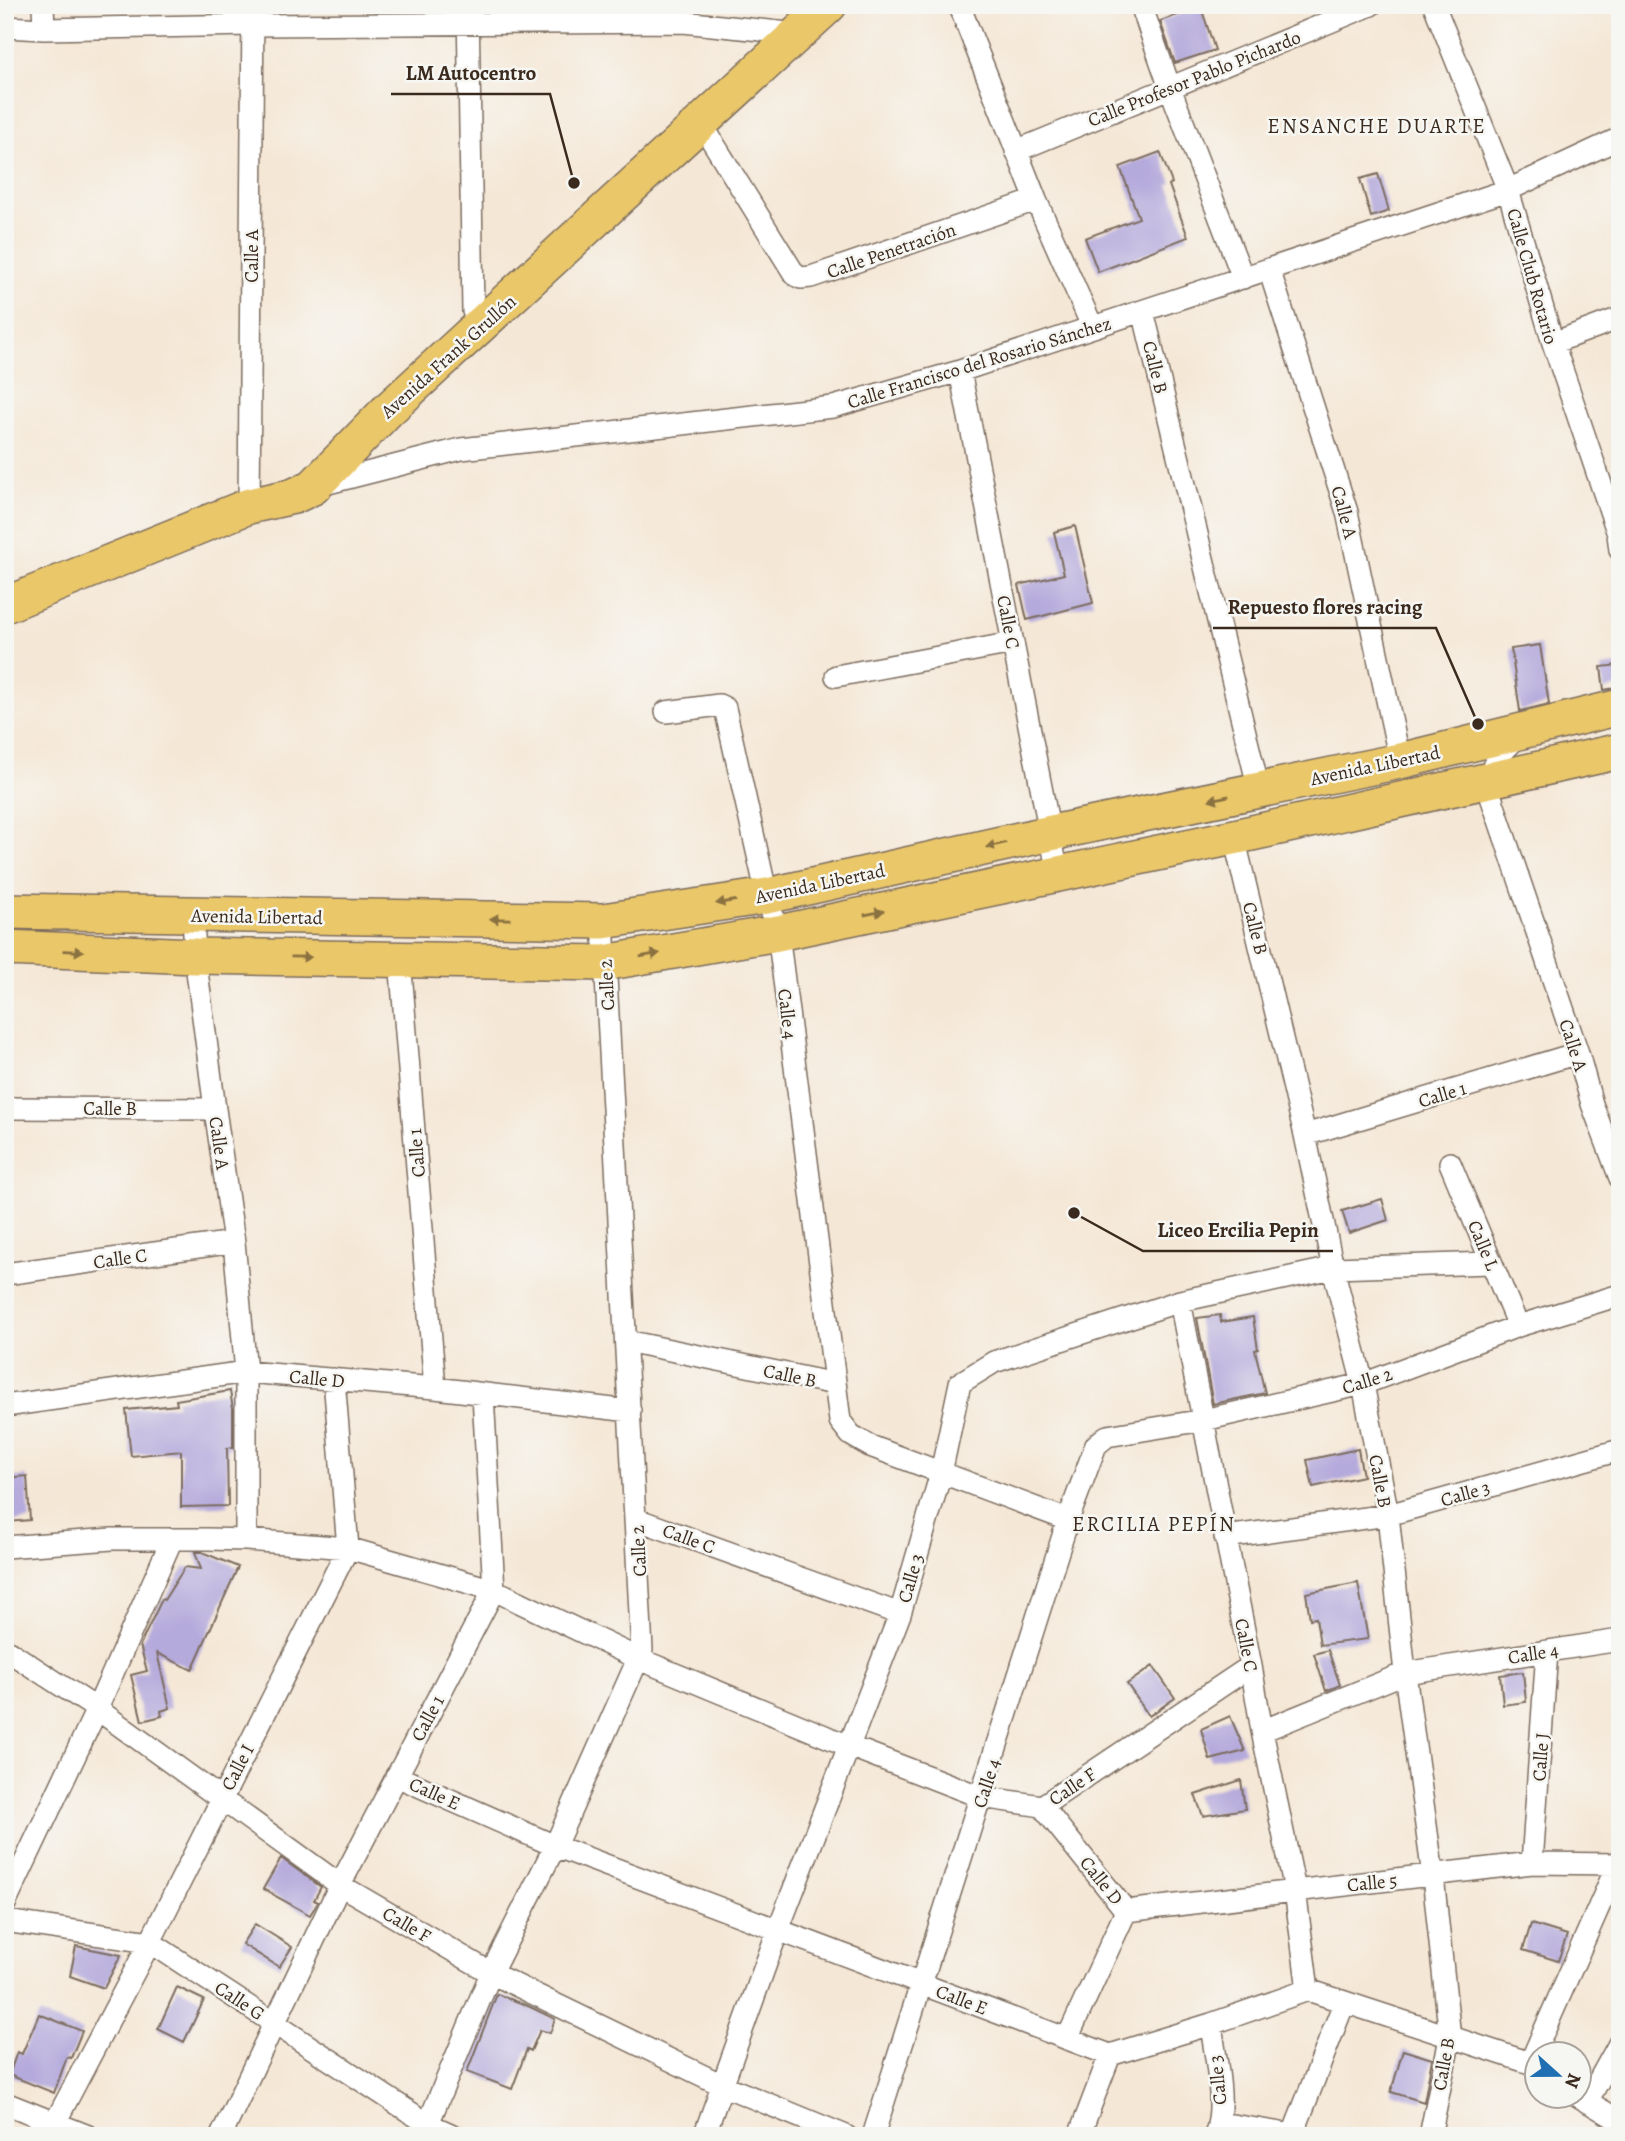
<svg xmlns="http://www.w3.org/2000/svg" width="1625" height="2141" font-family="Alegreya,serif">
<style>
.building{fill:#b5aadc}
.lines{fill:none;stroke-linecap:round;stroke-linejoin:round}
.street-casing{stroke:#7c6c5e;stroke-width:24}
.primary-casing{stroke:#7c6c5e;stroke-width:38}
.street{stroke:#fff;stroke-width:21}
.primary{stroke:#eac769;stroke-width:35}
.oneway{fill:#8a7140}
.labels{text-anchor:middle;stroke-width:5;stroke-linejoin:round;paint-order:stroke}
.street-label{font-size:19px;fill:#3b2a1e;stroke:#f6f6f2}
.neighbourhood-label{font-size:21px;letter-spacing:2px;fill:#3b2a1e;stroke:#f6f6f2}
.leader{fill:none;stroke:#3b2a1e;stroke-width:2.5}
.callout-dot{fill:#3b2a1e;stroke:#f6f6f2;stroke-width:2.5}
.callout-label{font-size:21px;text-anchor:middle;font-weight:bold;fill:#3b2a1e;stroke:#f6f6f2;stroke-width:5;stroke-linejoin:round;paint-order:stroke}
</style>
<rect width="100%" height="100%" fill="#f6f6f2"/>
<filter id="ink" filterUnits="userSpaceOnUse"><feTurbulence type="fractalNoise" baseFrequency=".0143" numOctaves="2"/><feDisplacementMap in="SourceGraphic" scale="14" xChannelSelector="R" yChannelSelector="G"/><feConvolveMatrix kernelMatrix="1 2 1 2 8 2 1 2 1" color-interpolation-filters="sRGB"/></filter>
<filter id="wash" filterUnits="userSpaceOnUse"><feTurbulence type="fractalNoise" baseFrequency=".00686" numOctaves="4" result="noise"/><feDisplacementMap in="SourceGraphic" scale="28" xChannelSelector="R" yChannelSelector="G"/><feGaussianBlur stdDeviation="1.57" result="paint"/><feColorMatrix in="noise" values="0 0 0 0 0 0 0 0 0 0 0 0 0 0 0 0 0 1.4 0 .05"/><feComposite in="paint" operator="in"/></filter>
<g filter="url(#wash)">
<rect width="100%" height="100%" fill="#f5e7d6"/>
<g id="blocks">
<!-- building -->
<path class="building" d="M1201 7 1215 50 1175 63 1160 21Z
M1160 152 1172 183 1169 185 1188 237 1098 272 1085 238 1139 218 1120 167Z
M1378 174 1389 211 1371 217 1360 179Z
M1075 526 1093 603 1027 620 1019 585 1064 574 1054 532Z
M1540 645 1549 704 1520 711 1511 649Z
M1618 665 1620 687 1604 690 1601 667Z
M1382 1199 1388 1220 1349 1233 1342 1211Z
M1220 1315 1221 1322 1253 1317 1258 1349 1255 1350 1265 1393 1213 1404 1197 1318Z
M230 1391 233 1409V1447L227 1448 228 1506 181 1507V1451L131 1456 126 1410 177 1405 176 1400Z
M1358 1449 1363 1476 1313 1487 1307 1460Z
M27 1476 30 1520 8 1522 5 1478Z
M195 1552H202L238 1567 192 1670 157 1653 170 1708 161 1711 162 1716 142 1721 131 1675 147 1671 140 1645 162 1599 164 1600 185 1567 201 1569Z
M1358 1583 1368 1639 1320 1645 1316 1618 1310 1619 1306 1593Z
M1328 1650 1340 1685 1326 1691 1314 1654Z
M1153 1666 1175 1698 1149 1716 1127 1684Z
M1523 1672 1526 1702 1503 1705 1500 1675Z
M1230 1716 1245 1751 1210 1760 1201 1729Z
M1241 1780 1245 1809 1203 1816 1195 1795Z
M281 1858 321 1887 314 1900 318 1902 310 1915 263 1889Z
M255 1924 292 1947 279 1967 242 1944Z
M1531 1924 1567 1935 1558 1961 1523 1950Z
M76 1946 121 1955 104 1988 70 1976Z
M177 1987 204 2000 184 2042 158 2029Z
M497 1994 526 2005 555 2019 550 2033 540 2030 531 2051 527 2049 512 2089 467 2072Z
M39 2014 82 2031 71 2058 67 2057 54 2093 9 2075 17 2052 22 2054Z
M1403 2050 1432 2059 1424 2102 1391 2092Z"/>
</g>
</g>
<g filter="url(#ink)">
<use href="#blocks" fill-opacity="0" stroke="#7c6c5e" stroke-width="2"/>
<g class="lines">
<defs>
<path id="street" d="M43 5 44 29
M468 5 473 311 479 328
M959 5 1036 200 1092 326
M1141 5 1170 88 1243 278
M1434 5 1508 190 1553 343 1618 534 1620 550
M5 27 44 29 253 25 683 22 798 34
M701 123 795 275 801 278 811 277 1036 200
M1016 151 1371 5
M1269 269 1347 512 1400 761
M1143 311 1259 790
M1553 343 1620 318
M960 371 1058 874
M320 485 461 449 833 407 960 371 1508 190 1620 138
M249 506 253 5
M836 676 1013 643
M666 712 719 705 725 708 767 896 778 933 840 1421 851 1435 870 1446 1068 1520
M1520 736C1503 748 1493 763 1486 782L1578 1053 1592 1104 1620 1178
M1234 837 1305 1135 1333 1268 1363 1384 1388 1515 1405 1673 1433 1876 1450 2038 1430 2136
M193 915 195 956 215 1109 234 1242 246 1372V1540
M400 959 435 1388
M5 1108 215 1109
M1305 1135 1578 1053
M1450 1163 1518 1326
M5 1274 234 1242
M1180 1301 1251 1666 1262 1731 1295 1890 1308 1990
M626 1341 835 1384
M5 1406 246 1372 435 1388 630 1411
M636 1519 900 1614
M1225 1537 1388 1515 1620 1450
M5 1547 112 1539H208L246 1540 348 1548 494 1590 639 1659 849 1746 981 1797 1042 1806 1251 1666
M5 1649 97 1709 340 1885 491 1973 722 2085 846 2136
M1262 1731 1405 1673 1620 1640
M396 1776 555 1846 1110 2055 1211 2024 1308 1990 1530 2063 1538 2068
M1042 1806 1126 1911 1067 2039
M1532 1863 1547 1651
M5 1904 97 1709 172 1539
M1126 1911 1532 1863 1618 1864
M5 1921 150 1942 428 2124 455 2136
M1211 2024C1215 2058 1227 2103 1215 2136
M1530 2063 1620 1859
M1578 2096 1620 2121
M1587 2102 1620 2042
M5 2103 88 2136
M1220 2123 1299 2136
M1293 2134 1344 2003
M48 2136 150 1942 348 1548 334 1379
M221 2136 340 1885 494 1590 483 1395
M423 2136 491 1973 555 1846 642 1650 603 921
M704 2136 778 1930 900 1614 941 1473 960 1383 994 1362 1180 1301 1333 1268 1491 1263
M873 2136 1068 1520 1096 1445 1107 1436 1204 1420 1363 1384 1518 1326 1620 1295
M1079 2136 1110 2055"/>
<path id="primary" d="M5 605 249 506 294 496 313 487 388 410 829 5
M5 911 603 921 767 896 1051 833 1400 761 1620 707
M5 948 195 956 604 963 778 933 1234 837 1620 751"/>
</defs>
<!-- street casing -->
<use href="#street" class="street-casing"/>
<!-- primary casing -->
<use href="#primary" class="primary-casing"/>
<!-- street -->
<use href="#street" class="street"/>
<!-- primary -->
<use href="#primary" class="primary"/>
</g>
<!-- one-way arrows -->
<defs><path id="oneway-solid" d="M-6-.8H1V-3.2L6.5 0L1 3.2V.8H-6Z" transform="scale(1.75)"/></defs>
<g class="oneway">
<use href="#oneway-solid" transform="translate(1219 798) rotate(168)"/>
<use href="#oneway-solid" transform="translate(996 845) rotate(167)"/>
<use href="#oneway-solid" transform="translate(726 902) rotate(171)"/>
<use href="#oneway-solid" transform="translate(874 913) rotate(-12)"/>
<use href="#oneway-solid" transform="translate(500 919) rotate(-179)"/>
<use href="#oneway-solid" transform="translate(73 951) rotate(2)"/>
<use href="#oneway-solid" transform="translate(650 955) rotate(-10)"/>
<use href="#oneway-solid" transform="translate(301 957) rotate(1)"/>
</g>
</g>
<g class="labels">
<!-- street labels -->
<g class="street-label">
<text transform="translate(1194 78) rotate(-22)" y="7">Calle Profesor Pablo Pichardo</text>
<text transform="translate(891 250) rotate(-19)" y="7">Calle Penetración</text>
<text transform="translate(251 256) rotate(-90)" y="7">Calle A</text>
<text transform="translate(1533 276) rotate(74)" y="7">Calle Club Rotario</text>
<text transform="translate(448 356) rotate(-42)" y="7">Avenida Frank Grullón</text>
<text transform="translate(979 362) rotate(-17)" y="7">Calle Francisco del Rosario Sánchez</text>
<text transform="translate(1156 367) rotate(76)" y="7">Calle B</text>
<text transform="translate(1345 512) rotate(75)" y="7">Calle A</text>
<text transform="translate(1009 622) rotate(79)" y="7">Calle C</text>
<text transform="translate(1375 765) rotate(-12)" y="7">Avenida Libertad</text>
<text transform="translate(820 883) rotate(-12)" y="7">Avenida Libertad</text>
<text transform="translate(257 916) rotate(1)" y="7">Avenida Libertad</text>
<text transform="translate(1256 928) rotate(76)" y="7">Calle B</text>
<text transform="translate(606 985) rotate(-93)" y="7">Calle 2</text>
<text transform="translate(788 1014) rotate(83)" y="7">Calle 4</text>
<text transform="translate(1574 1045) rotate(72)" y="7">Calle A</text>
<text transform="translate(1442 1094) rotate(-17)" y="7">Calle 1</text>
<text x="110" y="1115">Calle B</text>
<text transform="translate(220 1143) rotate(82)" y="7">Calle A</text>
<text transform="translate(416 1153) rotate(-95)" y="7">Calle 1</text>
<text transform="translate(1484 1245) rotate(67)" y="7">Calle L</text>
<text transform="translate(120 1258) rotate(-8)" y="7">Calle C</text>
<text transform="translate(790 1375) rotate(12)" y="7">Calle B</text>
<text transform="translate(317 1378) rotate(5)" y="7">Calle D</text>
<text transform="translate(1367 1380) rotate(-17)" y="7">Calle 2</text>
<text transform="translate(1381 1481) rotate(79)" y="7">Calle B</text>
<text transform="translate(1465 1493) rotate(-16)" y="7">Calle 3</text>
<text transform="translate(689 1538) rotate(20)" y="7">Calle C</text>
<text transform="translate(638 1551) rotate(-93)" y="7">Calle 2</text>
<text transform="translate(910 1578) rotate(-74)" y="7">Calle 3</text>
<text transform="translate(1247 1645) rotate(79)" y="7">Calle C</text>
<text transform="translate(1533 1653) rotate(-9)" y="7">Calle 4</text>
<text transform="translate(427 1718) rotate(-62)" y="7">Calle 1</text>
<text transform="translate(1540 1757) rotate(-86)" y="7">Calle J</text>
<text transform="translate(237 1767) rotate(-63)" y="7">Calle I</text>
<text transform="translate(986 1783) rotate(-72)" y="7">Calle 4</text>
<text transform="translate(1072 1786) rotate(-34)" y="7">Calle F</text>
<text transform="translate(435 1793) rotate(24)" y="7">Calle E</text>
<text transform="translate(1102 1880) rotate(51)" y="7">Calle D</text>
<text transform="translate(1372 1882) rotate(-6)" y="7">Calle 5</text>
<text transform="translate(407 1924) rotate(30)" y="7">Calle F</text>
<text transform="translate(962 1999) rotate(21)" y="7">Calle E</text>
<text transform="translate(240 2000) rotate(33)" y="7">Calle G</text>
<text transform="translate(1443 2064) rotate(-80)" y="7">Calle B</text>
<text transform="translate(1217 2080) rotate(-96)" y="7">Calle 3</text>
</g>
<!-- neighbourhood labels -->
<g class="neighbourhood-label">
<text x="1377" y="133">ENSANCHE DUARTE</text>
<text x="1154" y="1531">ERCILIA PEPÍN</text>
</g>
</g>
<!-- callouts -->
<path class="leader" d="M574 183L550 94H391M1478 724L1436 628H1213M1074 1213L1143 1251H1333"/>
<g class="callout-dot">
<circle cx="574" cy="183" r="7"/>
<circle cx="1478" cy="724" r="7"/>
<circle cx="1074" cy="1213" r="7"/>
</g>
<g class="callout-label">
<text x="471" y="80">LM Autocentro</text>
<text x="1325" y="614">Repuesto flores racing</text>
<text x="1238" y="1237">Liceo Ercilia Pepin</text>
</g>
<!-- margin -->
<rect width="1625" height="2141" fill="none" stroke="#f6f6f2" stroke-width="28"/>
<!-- north arrow -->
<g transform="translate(1558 2075) rotate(111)"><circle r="33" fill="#f6f6f2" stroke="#aba49d" stroke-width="2"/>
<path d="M0-5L12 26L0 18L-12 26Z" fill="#1f6fb2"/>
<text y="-10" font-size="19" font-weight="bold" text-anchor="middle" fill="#3b2a1e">N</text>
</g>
</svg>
